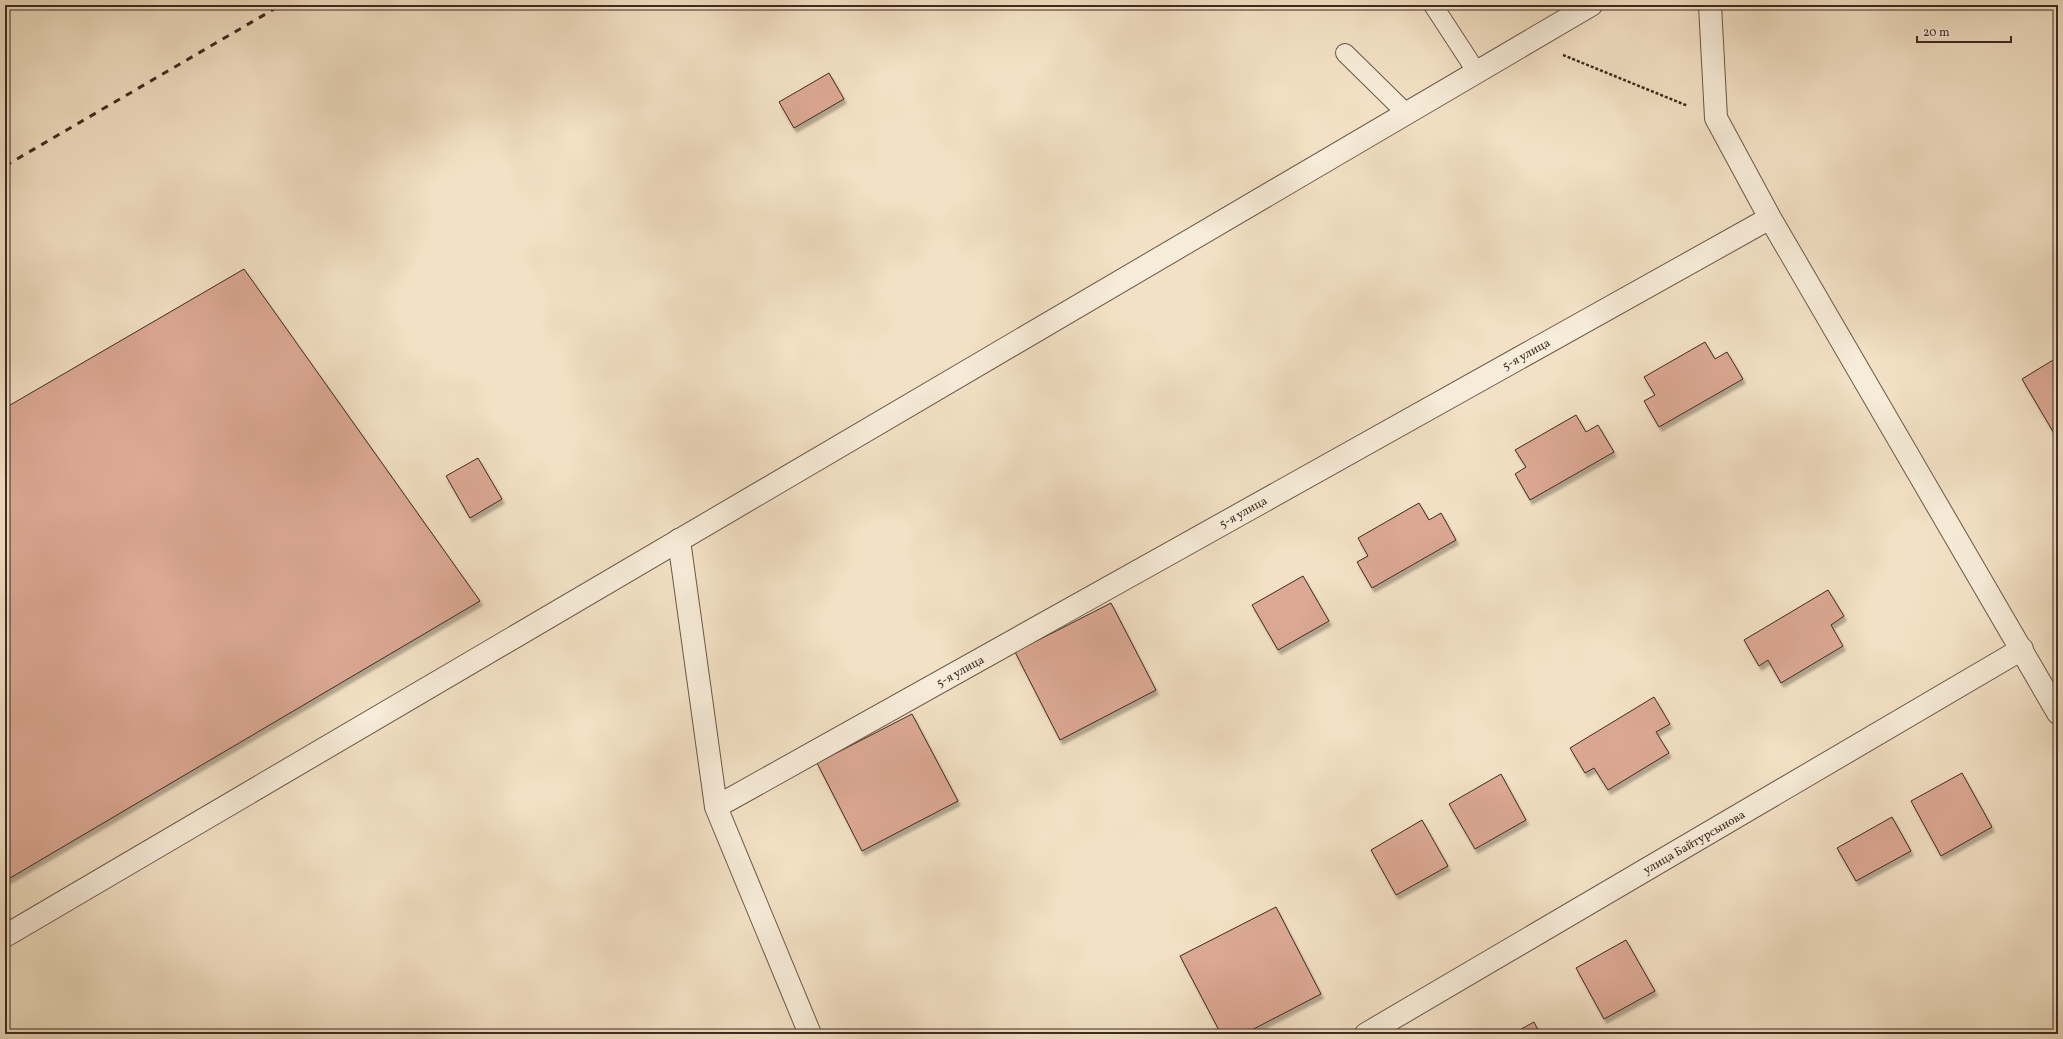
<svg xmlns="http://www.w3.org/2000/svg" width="2063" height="1039" font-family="Vollkorn,serif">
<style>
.building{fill:#dca994;stroke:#3e2a20;filter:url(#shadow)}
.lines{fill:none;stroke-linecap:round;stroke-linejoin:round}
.service-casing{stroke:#6b5849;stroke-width:20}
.minor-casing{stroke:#6b5849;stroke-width:24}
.tertiary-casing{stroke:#6b5849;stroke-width:24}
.path{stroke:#3e2a20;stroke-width:2.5;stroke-dasharray:3 2;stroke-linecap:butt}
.service{stroke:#f7ecd9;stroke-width:18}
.minor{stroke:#f7ecd9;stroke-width:22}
.tertiary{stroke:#f7ecd9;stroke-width:22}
.rail{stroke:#3e2a20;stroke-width:3;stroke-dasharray:7 7;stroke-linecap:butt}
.labels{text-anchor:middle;stroke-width:3;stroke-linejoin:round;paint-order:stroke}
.street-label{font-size:12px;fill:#3e2a20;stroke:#f7ecd9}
</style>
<defs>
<filter id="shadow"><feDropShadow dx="2.5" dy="4.5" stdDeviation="1" flood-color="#0004"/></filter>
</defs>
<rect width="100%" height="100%" fill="#f3e1c5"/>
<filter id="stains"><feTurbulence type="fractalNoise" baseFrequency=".005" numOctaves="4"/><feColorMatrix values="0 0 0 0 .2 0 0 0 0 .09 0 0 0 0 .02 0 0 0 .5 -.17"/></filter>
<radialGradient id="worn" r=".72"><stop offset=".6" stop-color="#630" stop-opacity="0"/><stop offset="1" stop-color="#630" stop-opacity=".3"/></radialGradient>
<!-- building -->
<path class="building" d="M829 73 844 99 794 128 779 102Z
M244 269 480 601 5 881V408Z
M1705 342 1715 359 1727 352 1743 379 1659 427 1644 401 1655 395 1644 377Z
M2058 357V440L2022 379Z
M1576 415 1586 432 1598 425 1614 452 1530 500 1515 474 1526 467 1515 450Z
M478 458 502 499 470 518 446 476Z
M1419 503 1429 520 1441 513 1456 540 1372 588 1357 562 1368 556 1358 538Z
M1303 576 1329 621 1278 650 1252 605Z
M1828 590 1844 616 1831 625 1843 646 1781 683 1768 660 1759 666 1744 640Z
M1111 603 1156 690 1060 740 1015 652Z
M1654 697 1670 724 1656 732 1669 753 1608 790 1594 768 1585 773 1570 748Z
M912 714 958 801 862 851 817 763Z
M1962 773 1992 827 1941 856 1911 801Z
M1501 774 1526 820 1475 849 1449 804Z
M1892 817 1911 851 1856 881 1837 848Z
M1422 820 1448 866 1396 895 1371 850Z
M1276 907 1321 994 1244 1034H1221L1180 956Z
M1626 940 1655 991 1604 1019 1576 968Z
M1534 1022 1540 1034H1512Z"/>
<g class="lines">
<defs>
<path id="service" d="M1433 5 1476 71
M1345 53 1406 113"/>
<path id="minor" d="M1710 5 1716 118 1770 218 2058 713
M679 540 716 807 810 1034
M716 807 1770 218
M1366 1034 2022 649"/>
<path id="tertiary" d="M5 936 1591 5"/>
</defs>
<!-- service casing -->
<use href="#service" class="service-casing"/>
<!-- minor casing -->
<use href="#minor" class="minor-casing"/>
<!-- tertiary casing -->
<use href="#tertiary" class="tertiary-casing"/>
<!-- path -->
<path class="path" d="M1563 55 1688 106"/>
<!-- service -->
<use href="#service" class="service"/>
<!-- minor -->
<use href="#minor" class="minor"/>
<!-- tertiary -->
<use href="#tertiary" class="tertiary"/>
<!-- rail -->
<path class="rail" d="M5 166 281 5"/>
</g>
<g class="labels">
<!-- street labels -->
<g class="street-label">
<text transform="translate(1526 354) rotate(-29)" y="4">5-я улица</text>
<text transform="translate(1243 512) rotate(-29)" y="4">5-я улица</text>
<text transform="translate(960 671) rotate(-29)" y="4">5-я улица</text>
<text transform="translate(1694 842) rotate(-30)" y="4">улица Байтурсынова</text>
</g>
</g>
<!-- margin -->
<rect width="2063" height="1039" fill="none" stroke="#f3e1c5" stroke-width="20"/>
<rect x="6" y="6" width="2051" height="1027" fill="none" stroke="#3e2a20" stroke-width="2"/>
<rect x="10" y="10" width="2043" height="1019" fill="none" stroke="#3e2a20"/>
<!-- scale -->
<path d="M1917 36v6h94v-6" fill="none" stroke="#3e2a20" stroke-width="2"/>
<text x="1923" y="36" font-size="12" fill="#3e2a20" stroke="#f7ecd9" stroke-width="3" paint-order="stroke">20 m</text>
<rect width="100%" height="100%" filter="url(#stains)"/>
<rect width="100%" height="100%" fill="url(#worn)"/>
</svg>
